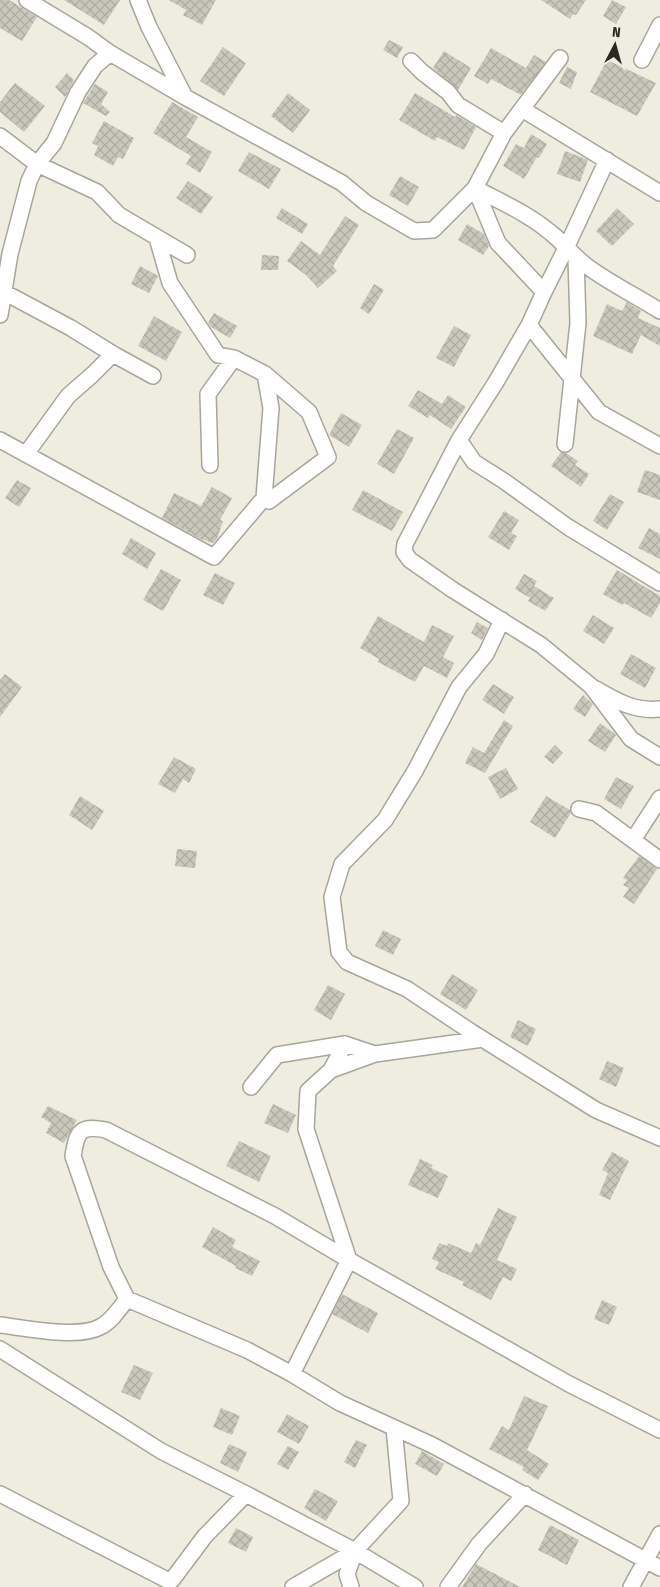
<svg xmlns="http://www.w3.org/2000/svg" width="660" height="1587" font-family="'Fira Sans Condensed',sans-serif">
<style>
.building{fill:url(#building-cross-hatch)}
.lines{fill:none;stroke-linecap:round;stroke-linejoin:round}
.minor-casing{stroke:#a8a69a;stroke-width:18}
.minor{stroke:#fff;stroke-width:15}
</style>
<defs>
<pattern id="building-cross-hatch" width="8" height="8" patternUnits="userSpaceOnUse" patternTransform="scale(1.25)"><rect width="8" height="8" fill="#cac7bc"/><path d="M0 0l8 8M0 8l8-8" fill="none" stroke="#aeaba1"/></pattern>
</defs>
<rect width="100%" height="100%" fill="#efece0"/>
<!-- building -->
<path class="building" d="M0 0H9L37 17 22 41 0 28Z
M64 0H120L104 25Z
M169 0H216L202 25 183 15 186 10Z
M541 0H586L576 15 573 14 570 19Z
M612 0 626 7 616 24 603 16Z
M389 40 403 47 397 58 383 50Z
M223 47 246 63 224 96 200 81Z
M491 48 526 68 534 55 546 62 521 95 491 79 488 84 474 76Z
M444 51 471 68 458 90 433 68Z
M607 60 656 83 637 116 590 92Z
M567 67 577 72 571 89 559 83Z
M67 73 74 80 65 97 55 87Z
M15 83 45 106 24 132 0 112V102Z
M95 84 108 92 101 104 110 112 106 116 83 103Z
M288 93 310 110 293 133 271 116Z
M415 93 455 117 456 115 476 127 464 150 437 137 435 141 399 120Z
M172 102 198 117 186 137 212 152 200 173 186 164 191 156 153 133Z
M104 121 134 138 123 159 118 157 113 166 94 155 98 146 92 143Z
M531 134 547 144 539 158 537 157 524 179 503 166 516 144 524 148Z
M565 151 588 160 580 182 557 174Z
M249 152 281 169 269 189 238 171Z
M400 176 419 187 408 206 389 195Z
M188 181 213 197 201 214 176 198Z
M282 208 308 224 302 234 276 218Z
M617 208 634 224 612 246 596 231Z
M345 216 359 225 333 266 337 271 318 288 306 275 287 261 301 241 320 255Z
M467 224 484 234 489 246 483 255 458 240Z
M262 255 279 256 278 270H261Z
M140 266 158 276 149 293 131 284Z
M374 284 384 290 369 314 360 308Z
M627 302 641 311 638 318 660 328V346L641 335 632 354 593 336 607 304 622 311Z
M214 313 237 326 230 338 211 327 208 323Z
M154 316 182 332 166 361 138 346Z
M454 326 471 335 454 367 436 358Z
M418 390 442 404 448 395 466 407 451 429 430 415 428 418 408 406Z
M341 413 362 425 349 447 329 435Z
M397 429 414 438 394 474 377 464Z
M561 452 566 453 578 461 575 465 589 474 581 487 551 466Z
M645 470 660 475V500L637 492Z
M17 480 31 488 19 507 5 498Z
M212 487 232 498 220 520 223 521 217 539 213 543 201 539 162 518 174 493 201 506Z
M363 490 403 512 392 531 352 510Z
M610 494 624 502 607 530 593 521Z
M504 511 519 520 511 533 517 536 509 550 488 537Z
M649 528 660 534V559L638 548Z
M131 538 156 553 147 569 122 554Z
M161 569 181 580 163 611 143 600Z
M617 570 660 596V603L651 618 624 603 622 605 603 594Z
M215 573 235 583 223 605 203 595Z
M524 574 537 581 534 586 554 598 545 611 528 601 530 598 515 589Z
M593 615 614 628 604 644 583 631Z
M378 616 424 642 432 625 454 636 443 657 454 663 447 678 424 666 415 682 378 662 379 659 360 648Z
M477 622 488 628 482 640 471 633Z
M631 654 656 668 645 688 620 674Z
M5 674 22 687 0 717V680Z
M493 684 514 697 504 714 482 700Z
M583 695 593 704 585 717 573 709Z
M504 720 513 726 485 773 465 763 473 747 484 753Z
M600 723 616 735 605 752 588 741Z
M555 745 563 753 553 764 544 757Z
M174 757 196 769 189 783 183 779 175 793 158 784Z
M506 768 518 789 500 799 488 777Z
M616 777 634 786 621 809 604 799Z
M80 796 104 811 92 830 69 815Z
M546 796 570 810 571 813 555 838 530 822Z
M177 849 197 851 195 868 175 866Z
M639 856 657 869 634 904 623 897 629 888 623 885 627 880 623 878Z
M383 930 401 939 393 955 375 946Z
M452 974 478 990 466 1010 440 994Z
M328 985 345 994 331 1020 314 1010Z
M518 1020 536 1029 528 1046 510 1037Z
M607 1061 624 1068 616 1087 599 1079Z
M273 1104 296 1115 288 1133 264 1123Z
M48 1106 77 1120 64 1143 46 1133 51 1123 41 1117Z
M239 1141 271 1156 259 1182 226 1166Z
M612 1152 629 1161 610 1200 599 1195 608 1173 602 1170Z
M420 1159 433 1165 431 1168 448 1176 438 1198 408 1185Z
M498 1208 517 1217 497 1260 517 1269 511 1281 503 1277 491 1300 462 1285 464 1282 435 1269 439 1262 432 1259 439 1243 447 1246 448 1243 471 1253 476 1243 480 1245Z
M213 1227 236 1240 232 1247 260 1261 252 1276 235 1268 236 1266 202 1247Z
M342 1294 378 1313 368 1333 332 1314Z
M602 1300 617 1307 609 1325 594 1319Z
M134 1365 153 1373 140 1400 121 1392Z
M524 1396 548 1406 527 1450 549 1464 538 1480 522 1470 524 1467 489 1449 502 1426 509 1430Z
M221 1408 240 1416 232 1435 213 1427Z
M287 1414 309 1426 299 1444 277 1432Z
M356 1440 367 1445 355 1468 344 1462Z
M229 1444 247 1452 238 1472 220 1463Z
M288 1446 299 1452 288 1470 277 1464Z
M422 1451 444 1464 437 1476 415 1464Z
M315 1489 338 1501 326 1521 304 1508Z
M550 1525 579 1540 567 1565 538 1550Z
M236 1528 253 1537 246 1552 228 1543Z
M476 1564 520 1587H462Z"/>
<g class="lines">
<defs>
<path id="minor" d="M27 0 88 37 110 53 185 97
M138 0 149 27 185 97 342 183 366 203 414 231 433 230 475 188 498 243 544 292 529 325 496 382 459 440 405 544 404 552 410 560 453 590 541 645 591 686 631 739 660 757
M560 58 504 133 475 188C501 202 529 214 551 233 564 243 574 257 588 267 610 283 636 296 660 311
M642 60 660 25
M411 61 422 72 448 92 458 105 504 133
M522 109 660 193
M0 136 37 164 97 192 119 215 187 255
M0 290 71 328 113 354 153 376
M544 292 567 246 607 160
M0 315 10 254 29 181 37 164 54 143 78 92 95 66 110 53
M529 325 599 412 660 446
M0 440 214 557 264 498 271 408 265 374 234 358 218 355 170 283 157 238
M459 440 474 462 504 481 568 527 660 583
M565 444 578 323 576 258
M26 454 68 396 92 375 113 354
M210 465 208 394 234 358
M264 498 269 501 328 457 309 412 265 374
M502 620 486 654 459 687 415 771 385 820 342 864 332 897 339 952 347 962 407 989 473 1033 596 1110 660 1138
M596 689C616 701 636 712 660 709
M579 809 596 813 660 860
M633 840 660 798
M331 1070 375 1054
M251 1087 277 1055 345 1044 375 1054 483 1039
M0 1325C25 1328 78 1339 100 1327 111 1322 120 1308 127 1299
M0 1349 161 1451 246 1494
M292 1374 349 1260 306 1129 308 1091 331 1070 345 1044
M660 1430 569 1384 349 1260 275 1216 106 1130C80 1125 77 1131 73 1156L111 1267 127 1299 247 1350 292 1374 340 1403 432 1445 660 1568
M0 1494 167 1580H172L205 1536 246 1494 355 1551 415 1587
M293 1587 355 1551
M351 1587 347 1574 355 1551 401 1501 394 1428
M448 1587 479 1544 525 1494
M631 1587 660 1534"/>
</defs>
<!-- minor casing -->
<use href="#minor" class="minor-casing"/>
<!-- minor -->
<use href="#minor" class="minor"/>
</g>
<!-- north arrow -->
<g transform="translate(615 45) rotate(6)" stroke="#efece0" stroke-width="4" paint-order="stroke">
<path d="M0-4L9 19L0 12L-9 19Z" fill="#2a2925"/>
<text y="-8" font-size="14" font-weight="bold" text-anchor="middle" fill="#2a2925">N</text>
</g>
</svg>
